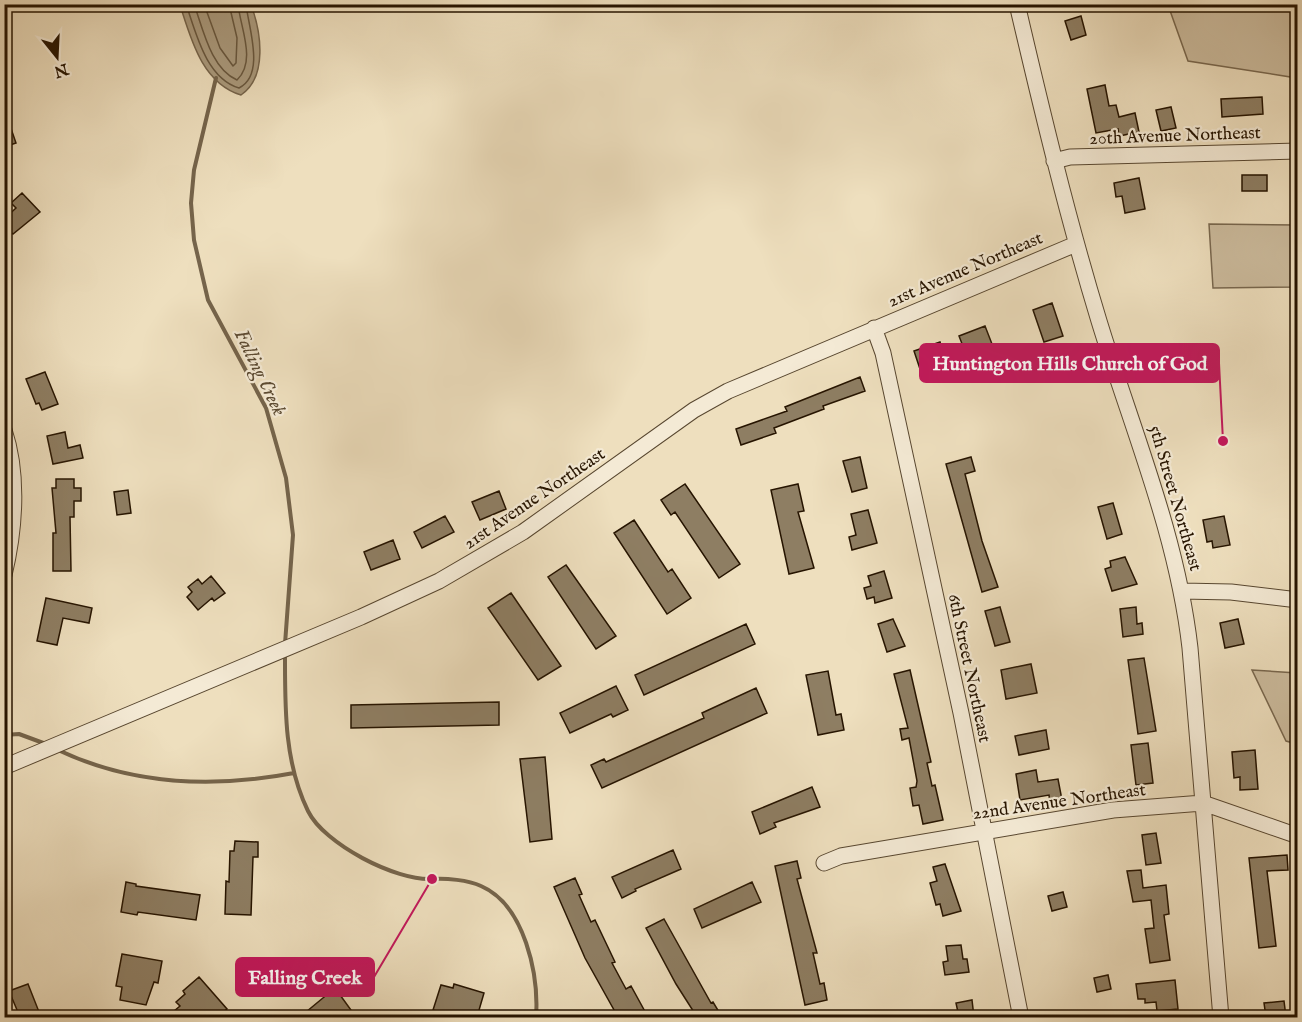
<svg xmlns="http://www.w3.org/2000/svg" width="1302" height="1022" font-family="'IM FELL English',serif">
<style>
.green{fill:#ccbc9e;stroke:#79684f;stroke-width:1.5}
.water{fill:#aa9a7d;stroke:#75644b;stroke-width:1.5}
.lines{fill:none;stroke-linecap:round;stroke-linejoin:round}
.shore{stroke:#68573e;stroke-width:1.5}
.stream{stroke:#75644b;stroke-width:4}
.building{fill:#8e7e63;stroke:#261400;stroke-width:1.5}
.minor-casing{stroke:#584730;stroke-width:17}
.minor{stroke:#f4ead5;stroke-width:15}
.labels{text-anchor:middle;stroke-width:4.5;stroke-linejoin:round;paint-order:stroke}
.street-label{font-size:18px;fill:#261400;stroke:#f4ead5}
.water-label{font-size:20px;font-style:italic;fill:#5b4a32;stroke:#f4ead5}
.leader{fill:none;stroke:#c2185b;stroke-width:2}
.callout-dot{fill:#c2185b;stroke:#f4ead5;stroke-width:2}
.callout{fill:#c2185b;stroke:#c2185b;stroke-width:2}
.callout-label{font-size:20px;text-anchor:middle;font-weight:bold;fill:#fff}
</style>
<rect width="100%" height="100%" fill="#eedfbe"/>
<filter id="stains"><feTurbulence type="fractalNoise" baseFrequency=".00333" numOctaves="4"/><feColorMatrix values="0 0 0 0 .2 0 0 0 0 .09 0 0 0 0 .02 0 0 0 .5 -.17"/></filter>
<radialGradient id="worn" r=".72"><stop offset=".6" stop-color="#630" stop-opacity="0"/><stop offset="1" stop-color="#630" stop-opacity=".3"/></radialGradient>
<!-- green -->
<path class="green" d="M1168 5H1297V78L1188 61Z
M1209 224 1297 225V287L1213 288Z
M1252 670 1297 673V744L1286 741Z"/>
<!-- water -->
<path class="water" d="M180 5H251C261 31 268 77 241 95 202 83 191 39 180 5Z"/>
<g class="lines">
<!-- shore -->
<path class="shore" d="M186 4C196 33 206 78 239 88 266 75 248 26 246 4
M194 4C203 29 211 69 237 80 257 61 240 27 238 4
M204 4 220 48 233 66 236 63 237 38 229 4"/>
<!-- stream -->
<path class="stream" d="M177 4 181 9 186 7
M216 78 194 170 191 203 194 240 208 300 266 408 286 478 293 535 285 644
M285 654C285 707 284 762 308 811 324 844 396 881 432 879 446 878 468 880 481 886 525 905 539 975 536 1018
M4 735 19 734 46 744
M58 750C132 785 215 788 294 773"/>
</g>
<!-- building -->
<path class="building" d="M1081 16 1086 35 1071 40 1065 21Z
M1105 85 1109 106 1116 105 1119 117 1135 113 1139 132 1119 136 1118 129 1096 133 1087 89Z
M1262 97 1263 114 1222 117 1221 99Z
M1171 107 1176 128 1161 131 1156 110Z
M6 114 16 143 4 147V115Z
M1242 175H1267V191H1242Z
M1139 178 1145 209 1125 213 1122 196 1116 197 1114 183Z
M22 193 40 212 13 234 4 226V219L16 208 11 203Z
M1052 303 1063 336 1044 342 1033 310Z
M985 326 992 344 966 354 959 336Z
M940 342 946 360 920 369 914 351Z
M45 372 58 404 42 410 39 403 36 404 26 379Z
M860 377 865 391 823 406 824 409 774 428 776 433 741 445 736 429 787 411 785 407Z
M65 432 68 448 80 445 83 458 53 464 47 436Z
M860 457 867 488 852 492 843 461Z
M971 457 975 471 965 474 982 541 998 587 982 592 946 464Z
M56 479H74V488H81V501H74V517H70L71 571H53V533H56L52 488H56Z
M685 484 740 564 719 578 675 512 671 515 661 500Z
M798 484 804 511 798 512 814 568 789 574 771 490Z
M128 490 131 513 117 515 114 492Z
M499 491 506 509 480 520 472 502Z
M1113 503 1122 534 1107 539 1098 507Z
M868 510 877 543 852 550 849 537 856 535 851 514Z
M445 516 454 532 422 548 414 532Z
M1224 516 1230 545 1213 548 1212 541 1207 542 1203 520Z
M634 520 668 572 672 569 691 598 667 614 614 533Z
M393 540 400 559 371 570 364 552Z
M1125 557 1137 584 1112 591 1105 569 1111 567 1110 561Z
M566 565 616 636 596 649 548 577Z
M884 571 892 598 875 603 874 597 867 599 864 588 871 586 868 576Z
M211 576 225 593 214 601 212 598 198 610 187 597 192 592 188 587 198 579 202 584Z
M511 593 561 666 538 680 488 608Z
M46 598 92 608 89 623 63 618 57 645 37 641Z
M1000 607 1010 642 995 646 985 611Z
M1136 607 1137 624 1142 623 1143 634 1123 637 1120 609Z
M893 619 905 646 887 652 878 624Z
M1238 619 1244 644 1225 648 1220 623Z
M746 624 755 644 644 695 635 675Z
M1144 658 1156 731 1138 734 1128 660Z
M1031 664 1037 693 1006 699 1001 670Z
M910 670 931 762 927 763 932 786 935 785 943 820 923 824 919 805 913 806 910 788 916 787 917 781 909 738 902 740 900 729 908 728 894 674Z
M828 671 836 715 841 714 844 730 818 735 806 675Z
M616 686 628 710 613 717 611 714 570 733 560 713Z
M756 688 767 713 602 788 591 765 604 759 606 762 704 718 702 713Z
M499 702V725L351 728V705Z
M1046 730 1049 749 1019 755 1015 736Z
M1148 743 1153 783 1136 785 1131 745Z
M1255 750 1258 789 1240 790V777L1234 778 1232 752Z
M545 757 552 839 530 842 520 759Z
M1036 770 1038 782 1058 779 1062 800 1050 803 1049 795 1020 800 1016 774Z
M812 787 820 807 774 823 776 827 760 834 752 812Z
M1156 833 1161 863 1146 865 1142 835Z
M235 841 258 842V857H253L251 915 225 914 226 881 229 882 230 851H234Z
M673 850 681 869 635 889 636 891 622 898 612 877Z
M1287 855 1288 870 1267 871 1276 946 1259 948 1249 858Z
M797 861 801 878 797 879 817 953H813L820 984 824 983 827 1000 805 1005 775 866Z
M945 864 961 911 943 916 940 904 936 905 930 883 937 881 933 867Z
M1141 870 1143 888 1166 885 1169 914 1164 915 1170 960 1150 963 1145 929 1154 928 1151 900 1133 902 1127 871Z
M575 878 582 894 579 895 591 922 595 920 615 962 612 963 626 989 631 986 648 1017H618L585 958 554 887Z
M126 882 136 884V886L200 895 196 920 138 912 137 915 121 912Z
M752 882 761 902 702 928 694 909Z
M1063 892 1067 907 1052 911 1048 896Z
M664 919 711 1003 713 1002 722 1017H697L676 984 646 928Z
M961 945 963 959H967L969 972 945 975 943 962 948 961 946 946Z
M122 954 162 961 158 983 154 982 146 1005 120 1000 122 987 116 986Z
M1108 975 1111 989 1097 992 1094 978Z
M199 977 227 1009 216 1017H167L180 1006 176 1002 185 994 183 991Z
M1175 980 1178 1009 1157 1011 1156 1002 1145 1003V999H1138L1136 984Z
M28 984 41 1017H20L9 991Z
M454 984 484 993 477 1017H443L444 1013 433 1010 441 985 453 988Z
M335 988 356 1017H300Z
M972 1000 974 1017H959L956 1003Z
M1284 1001 1286 1017H1266L1264 1003Z"/>
<g class="lines">
<defs>
<path id="minor" d="M1017 4C1042 111 1067 216 1099 321 1132 429 1177 534 1190 648L1221 1018
M1054 161 1070 157 1298 151
M874 328 883 353 961 713 1021 1018
M4 430C19 474 15 530 4 575
M1182 591 1231 592 1298 600
M4 767 361 617 439 581 523 532 694 410 728 391 1076 244
M824 863 841 856 1113 810 1203 803 1298 836"/>
</defs>
<!-- minor casing -->
<use href="#minor" class="minor-casing"/>
<!-- minor -->
<use href="#minor" class="minor"/>
</g>
<g class="labels">
<!-- street labels -->
<g class="street-label">
<text transform="translate(1175 135) rotate(-2)" y="6">20th Avenue Northeast</text>
<text transform="translate(965 269) rotate(-23)" y="6">21st Avenue Northeast</text>
<text transform="translate(534 498) rotate(-34)" y="6">21st Avenue Northeast</text>
<text transform="translate(1176 498) rotate(74)" y="6">5th Street Northeast</text>
<text transform="translate(970 668) rotate(78)" y="6">6th Street Northeast</text>
<text transform="translate(1059 801) rotate(-8)" y="6">22nd Avenue Northeast</text>
</g>
<!-- water labels -->
<g class="water-label">
<text transform="translate(261 372) rotate(64)" y="7">Falling Creek</text>
</g>
</g>
<!-- callouts -->
<path class="leader" d="M1223 441L1219 363M432 879L374 977"/>
<g class="callout-dot">
<circle cx="1223" cy="441" r="6"/>
<circle cx="432" cy="879" r="6"/>
</g>
<g class="callout">
<rect x="920" y="344" width="299" height="38" rx="6"/>
<rect x="236" y="958" width="138" height="38" rx="6"/>
</g>
<g class="callout-label">
<text x="1070" y="370">Huntington Hills Church of God</text>
<text x="305" y="984">Falling Creek</text>
</g>
<!-- margin -->
<rect width="1302" height="1022" fill="none" stroke="#eedfbe" stroke-width="24"/>
<rect x="6" y="6" width="1290" height="1010" fill="none" stroke="#261400" stroke-width="3"/>
<rect x="12" y="12" width="1278" height="998" fill="none" stroke="#261400" stroke-width="1.5"/>
<!-- north arrow -->
<g transform="translate(57 57) rotate(162)" stroke="#f4ead5" stroke-width="4.5" paint-order="stroke">
<path d="M0-4.5L10 22L0 15L-10 22Z" fill="#261400"/>
<text y="-9" font-size="16" font-weight="bold" text-anchor="middle" fill="#261400">N</text>
</g>
<rect width="100%" height="100%" filter="url(#stains)"/>
<rect width="100%" height="100%" fill="url(#worn)"/>
</svg>
